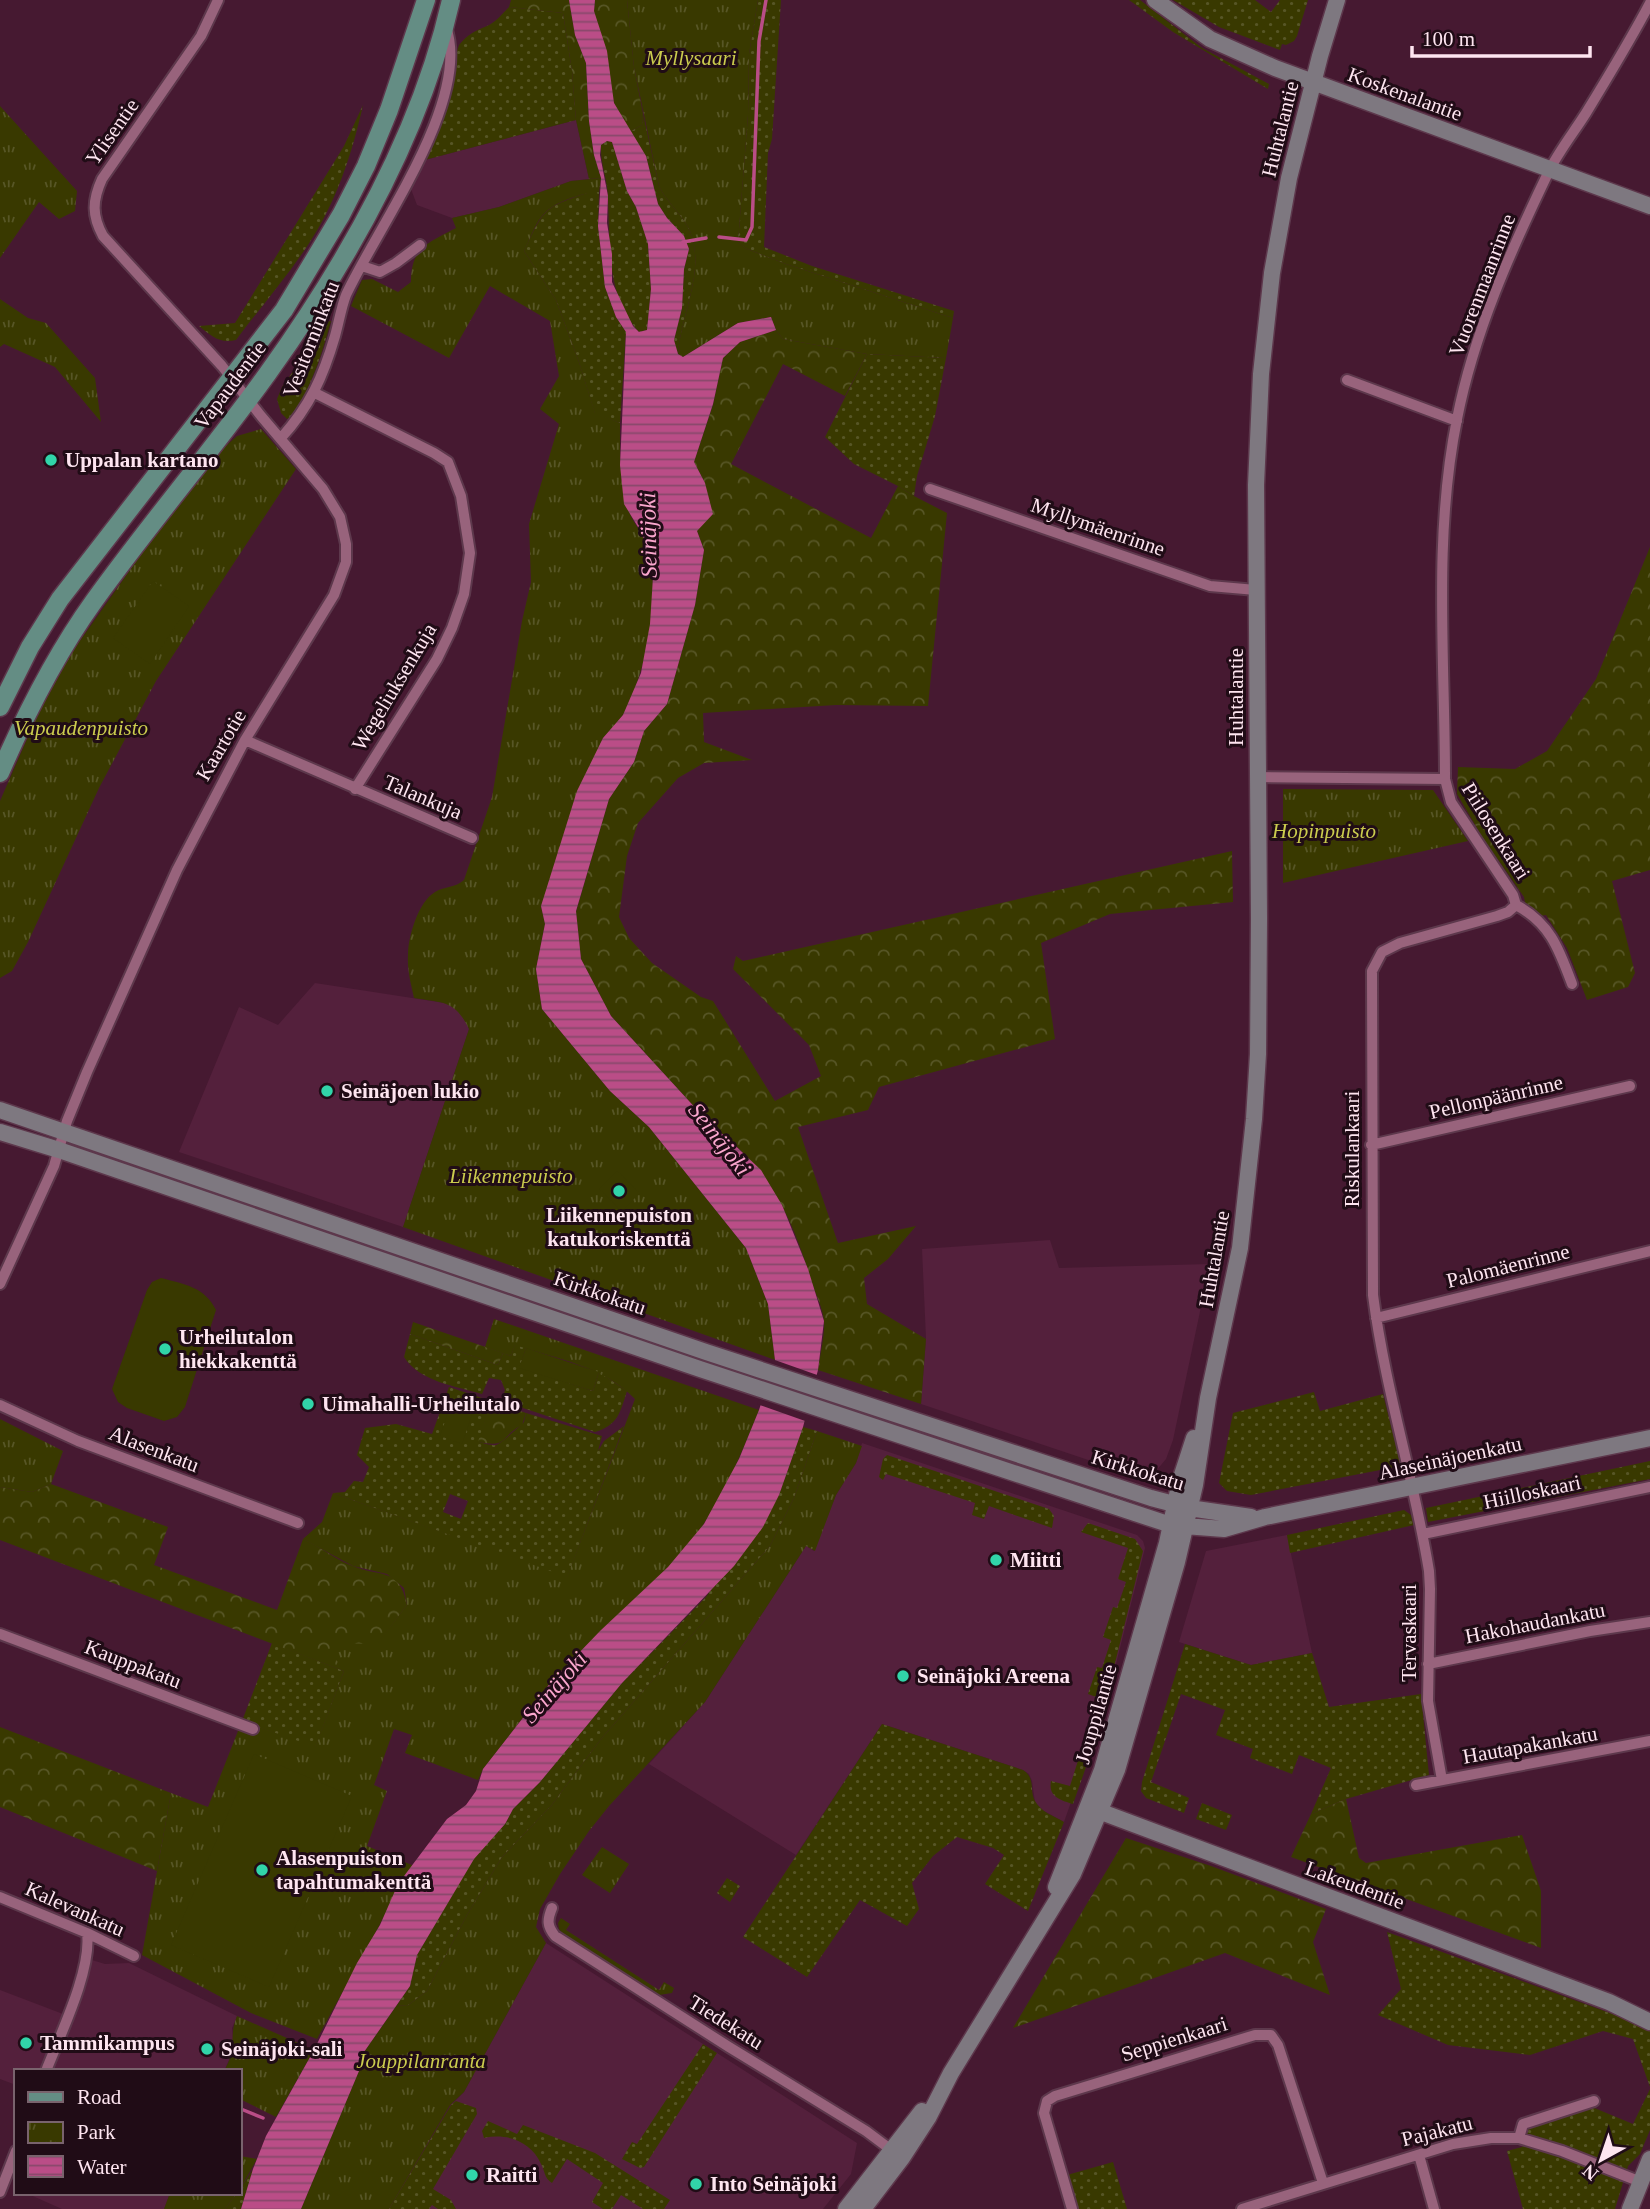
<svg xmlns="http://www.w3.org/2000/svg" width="1650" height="2209" font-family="'Times New Roman',serif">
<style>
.built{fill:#54203c}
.grass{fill:url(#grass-dots);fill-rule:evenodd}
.forest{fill:url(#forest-crowns)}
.park{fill:url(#park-tufts)}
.pitch{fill:#393900}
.water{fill:url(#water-rules);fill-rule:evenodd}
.pier{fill:#461931}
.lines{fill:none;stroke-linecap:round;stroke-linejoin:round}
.stream{stroke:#ba4d87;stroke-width:3.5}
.street-casing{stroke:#5d384c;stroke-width:14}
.secondary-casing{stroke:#5d384c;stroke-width:19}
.primary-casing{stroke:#5d384c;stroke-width:21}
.street{stroke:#98637c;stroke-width:10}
.secondary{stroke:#7e7880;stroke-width:16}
.primary{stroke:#648d84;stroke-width:18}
.poi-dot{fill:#31d4a9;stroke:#200c16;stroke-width:2.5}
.labels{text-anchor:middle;stroke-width:6;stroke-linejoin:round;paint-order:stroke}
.park-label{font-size:21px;font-style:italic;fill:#cbcc4e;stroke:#200c16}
.street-label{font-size:21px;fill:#fee5f0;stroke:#200c16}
.poi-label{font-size:21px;font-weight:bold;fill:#fee5f0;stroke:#200c16;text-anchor:start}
.water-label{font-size:23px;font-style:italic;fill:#faa6cd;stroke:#200c16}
</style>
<defs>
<pattern id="grass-dots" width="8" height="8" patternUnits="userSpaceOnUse" patternTransform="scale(1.75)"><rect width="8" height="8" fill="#393900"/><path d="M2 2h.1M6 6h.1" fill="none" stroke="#575626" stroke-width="1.8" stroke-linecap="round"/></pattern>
<pattern id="forest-crowns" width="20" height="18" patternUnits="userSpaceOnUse" patternTransform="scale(1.75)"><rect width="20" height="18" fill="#393900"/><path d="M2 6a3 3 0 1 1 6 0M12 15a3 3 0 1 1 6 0" fill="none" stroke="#575626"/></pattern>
<pattern id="park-tufts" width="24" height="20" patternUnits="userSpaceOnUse" patternTransform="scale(1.75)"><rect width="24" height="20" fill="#393900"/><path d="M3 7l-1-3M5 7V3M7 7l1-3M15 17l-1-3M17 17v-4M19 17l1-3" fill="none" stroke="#575626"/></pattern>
<pattern id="water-rules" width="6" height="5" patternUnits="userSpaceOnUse" patternTransform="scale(1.75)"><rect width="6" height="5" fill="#ba4d87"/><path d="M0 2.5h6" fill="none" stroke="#88496b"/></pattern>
</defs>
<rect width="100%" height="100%" fill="#461931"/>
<!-- built -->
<path class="built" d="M576 120 589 179 571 181 499 207 452 218 417 205 411 189V180L421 161Z
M315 983 451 1004 462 1015 469 1029 403 1227 179 1152 239 1007 278 1025Z
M1050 1240 1059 1268 1210 1264 1173 1440 1166 1459 1156 1471 1142 1478 921 1404 926 1338 922 1249Z
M862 1443 1137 1535 1143 1541 1145 1548 1107 1700 1064 1822 1042 1810 1035 1802 1032 1781 1029 1774 1023 1770 882 1724 796 1855 649 1764 705 1702 806 1546 814 1551 836 1495 856 1463Z
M1287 1535 1312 1653 1251 1665 1179 1642 1206 1551Z
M546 1943 857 2143 851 2174 823 2209H389L451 2105 464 2092Z
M82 1957 105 1964 129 1963 237 2016 232 2028 234 2049 224 2071H16V2085L0 2079V1990L63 2014Z
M26 2193H170L164 2209H62Z"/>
<!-- grass -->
<path class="grass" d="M758 0H781L772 139 768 153 764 247 812 266 954 311 953 318 786 264 745 248 738 242 748 115 749 54Z
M1129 0H1140L1202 48 1269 84 1268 89 1173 32Z
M1173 0H1255L1271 12 1280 0H1308L1297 36 1294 41 1286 45 1282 44 1280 50 1219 27Z
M509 7 563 13 572 71 576 120 421 161 459 45C468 34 475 31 487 26 495 23 503 13 509 7Z
M363 105C352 154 336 203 308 245 286 278 260 308 236 340 220 344 211 336 199 326L235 323 344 146Z
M643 114 659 186C667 203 683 215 690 231 706 270 681 314 678 354L674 340 682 308 684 269 689 249 684 236 667 218 658 204 646 156 629 132 642 125Z
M607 141 612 142 627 191 636 207 648 244 651 289 647 330 639 332C606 296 610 244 608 199 608 180 600 164 601 145Z
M590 192H599L598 226 605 287 616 317 626 332 620 423 595 414 579 362 556 300 524 251C545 207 543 208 590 192Z
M329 321H331C321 357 312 385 292 417L287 419 281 413 277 399 282 387Z
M867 354 946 358 935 416 917 476 914 496 898 486 854 464 825 437Z
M410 1334 498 1365 503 1353 511 1356 515 1344 526 1348 520 1367 593 1391 599 1372 627 1391C620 1413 618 1425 595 1432L502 1401 505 1390 501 1380 489 1378 482 1394C456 1386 420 1382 404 1357Z
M449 1387 491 1401 479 1442C483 1443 492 1446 496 1445 500 1444 520 1426 524 1422L526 1413 602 1436 598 1451 604 1441 624 1426 567 1578 333 1493 345 1492 354 1481 363 1482 369 1467 357 1455 365 1428 396 1424 432 1434ZM450 1494 468 1501 461 1519 443 1512Z
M1314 1392 1320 1411 1383 1394 1401 1466 1251 1495 1227 1491 1219 1483 1233 1413Z
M803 1427 817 1431 794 1498 770 1546 601 1739 551 1806 502 1857 467 1915 427 1991 407 2006 397 2005 410 1986 417 1955 474 1858 505 1824 513 1809 540 1782 622 1683 706 1597 779 1495Z
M887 1455 1049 1509 1054 1516 1052 1528 989 1506 984 1519 972 1515 975 1503 886 1474 883 1480 879 1477 883 1459Z
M1650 1461V1479L1428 1522 1426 1508Z
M1404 1510 1411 1515 1414 1525 1290 1553 1287 1535Z
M1088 1523 1135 1539 1143 1551 1112 1675C1108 1687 1106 1697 1094 1702L1096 1697 1088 1694 1097 1667 1102 1668 1111 1640 1103 1637 1113 1607 1117 1608 1126 1582 1118 1579 1128 1548 1081 1532Z
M272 1643 344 1671 315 1748 242 1721Z
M1185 1644 1251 1665 1312 1653 1329 1707 1421 1694 1429 1775 1346 1799 1311 1814 1331 1768 1299 1755 1292 1774 1250 1758 1253 1749 1216 1735 1225 1710 1181 1694 1151 1782 1189 1798 1184 1813 1146 1798 1141 1791 1142 1782Z
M1095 1711 1105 1713 1073 1804C1061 1800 1048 1797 1051 1781L1070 1786 1093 1713Z
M882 1724 1023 1770C1036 1778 1029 1790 1035 1801 1041 1812 1054 1816 1064 1822L1028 1911 985 1884 1004 1855 993 1848 957 1837 933 1856 912 1883 919 1909 907 1926 860 1900 807 1977 743 1937Z
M1202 1803 1232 1815 1226 1830 1196 1819Z
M727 1878 740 1886 730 1902 717 1893Z
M1387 1932 1640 2024 1650 2031V2087L1633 2039 1603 2031 1530 2055 1448 2045 1378 2015 1401 1989Z
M703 2044 717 2053 644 2167 640 2168 622 2159 632 2142 637 2144Z
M1650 2089V2130L1640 2154 1628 2166 1615 2209H1523L1507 2151 1522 2147 1527 2129 1592 2107 1633 2124Z
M456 2101 476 2108 477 2114 433 2189 451 2200 456 2209H438L432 2205 429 2209H389L451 2105Z
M488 2121 517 2134 523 2125 595 2153 670 2200 664 2209H643L621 2195 612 2209H603L592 2202 603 2183 567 2159 552 2183C544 2178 545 2171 541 2164 531 2141 507 2133 484 2138L482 2131Z
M1113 2162 1127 2209H1078L1067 2175Z
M253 2169 241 2209H225L237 2193H240V2189Z"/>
<!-- forest -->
<path class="forest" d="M511 0H569L575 35 586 63 589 121 594 155 601 178 589 179 576 120 572 71 563 13 509 7Z
M595 0H627L634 67 643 114 642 125 629 132 614 103 594 11Z
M776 330 783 339 867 354 845 396 783 364 731 464 871 538 898 486 914 496 947 513 928 706 836 705 703 713 704 742 752 760 704 763 678 778 638 823 627 856 619 917 629 938 652 963 701 997 713 1001 775 1101 821 1076 809 1045 733 969 736 956 743 961 1232 851 1233 902 1110 914 1041 943 1055 1039 879 1087 868 1110 798 1127 838 1243 916 1226 888 1259 864 1278 867 1304 926 1339 921 1404 818 1370C820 1355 825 1336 824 1321 823 1308 815 1293 811 1280 791 1214 768 1167 711 1125L611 1016 581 959 576 912 609 799 634 762 644 731 667 704 695 605 704 550 697 531 705 483 694 462 713 405 723 358 740 342Z
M1650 547V870L1612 881 1635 973 1628 987 1587 1000 1567 948 1546 915 1528 918 1524 897 1481 835 1457 794 1458 767 1515 769 1547 751 1596 679Z
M413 1322 503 1353 498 1365 410 1334Z
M491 1401 526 1413 522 1425C499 1437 510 1448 478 1442Z
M51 1484 168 1527 154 1565 277 1610 303 1539C321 1547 336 1560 353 1566 381 1578 399 1566 407 1605L377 1645 344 1671 0 1540V1487L32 1492Z
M0 1727 171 1793 157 1871 0 1807Z
M1346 1799 1359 1858 1366 1863 1522 1835 1541 1891V1948L1291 1857 1311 1814Z
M1126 1838 1211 1866 1326 1909 1313 1942 1330 1995 1225 1953 1013 2028Z"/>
<!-- park -->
<path class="park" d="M627 0H758L749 54 748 115 738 242 745 248 786 264 953 318 946 358 867 354 783 339 776 330 771 317 738 323 683 357 678 354C681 314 706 270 690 231 683 215 667 203 659 186L634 67Z
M0 106 77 191 75 211 59 219 39 202 0 258Z
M601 178 599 192C589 192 581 195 571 198 538 210 538 222 524 251L556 300 579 362 595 413 620 423C620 450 619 489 630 514 635 526 646 537 649 551 660 600 647 669 624 713 619 722 610 730 603 738L541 906 545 924 536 969 542 1009 610 1091 649 1127 746 1248 768 1304 775 1360 403 1227 469 1029C455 1000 443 1003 414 998 411 984 407 970 408 955 408 937 418 902 435 892 445 886 455 888 464 880L492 797 522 621 531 582 529 524 559 424 540 409 559 376 550 321 490 286 449 358 351 306 362 280 372 279 398 292 411 282C411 247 428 243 456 228L452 218 499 207 571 181Z
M0 299 28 318 46 323 95 378 101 422 55 367 4 344 0 347Z
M261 429 296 469 156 681 99 788 28 942 12 971 0 978V801L37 716 72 652 142 553 219 452 237 436Z
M1283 789 1433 790 1468 841 1283 883Z
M494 1319 759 1410C743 1449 727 1490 703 1525 663 1584 600 1627 552 1681 528 1709 507 1740 483 1769L478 1780 405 1753 412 1735 394 1729 374 1785 387 1791 367 1846 414 1866C396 1888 392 1902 379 1926 359 1964 337 2001 317 2039L251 2013 142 1955 171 1793 208 1807 242 1721 315 1747 344 1671 335 1658 338 1643 377 1644 407 1605 404 1588 387 1574 353 1566 303 1539 322 1522 333 1493 567 1577 635 1399C603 1366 557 1359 515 1345L511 1356 485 1347Z
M0 1419 63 1451 51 1484 32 1492 0 1487Z
M817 1431 862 1446 856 1463 836 1495 815 1551 806 1546 705 1702 609 1806 589 1831 560 1874 540 1909 536 1927 546 1943 464 2092 450 2105 389 2209H301L359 2071 364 2052 397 2005 407 2006 427 1991 467 1915 502 1857 551 1806 601 1739 770 1546 794 1498Z
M602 1847 629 1864 610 1893 582 1875Z
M561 1918 570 1924 566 1930 659 1990 664 1982 674 1988 672 1993 659 1995 564 1935 559 1929 558 1923Z
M237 2016 314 2050 276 2117 242 2100 240 2104V2071H224C238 2048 228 2037 237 2016Z
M240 2156 257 2159 240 2189Z
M170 2193H237L225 2209H164Z"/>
<!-- pitch -->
<path class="pitch" d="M153 581 189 606 150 664 113 638Z
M617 1171 640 1193 622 1211 599 1189Z
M161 1278C184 1284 205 1287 216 1310L185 1407 177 1417 164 1421 127 1408 118 1402 112 1389 147 1290 152 1282Z
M526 1348 599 1372 593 1391 519 1368Z
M453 1398 475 1406 462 1444 440 1436Z
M254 1754 352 1796 269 1987 171 1945Z"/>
<!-- water -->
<path class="water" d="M569 0H595L594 11 607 51 614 103 646 156 658 204 667 218 684 236 689 249 684 269 682 308 674 340 678 354 683 357 738 323 771 317 776 330 740 342 723 358 713 404 694 462 705 483 713 514 697 531 704 550 695 605 667 704 644 731 634 762 609 799 576 911 581 959 611 1016 711 1125 726 1137 761 1170 782 1205 808 1269 824 1321 818 1370 803 1427 779 1495 763 1527 734 1566 622 1683 540 1782 513 1809 505 1824 474 1859 417 1955 410 1986 364 2052 359 2071 301 2209H241L253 2169 266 2136 314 2050 357 1963 380 1925 398 1884 447 1819 466 1805 476 1791 483 1769 551 1682 600 1631 668 1567 704 1524 739 1459 759 1410 775 1360 768 1304 746 1248 649 1127 610 1091 542 1009 536 969 545 924 541 906 577 791 603 738 623 715 641 673 650 624 653 577 649 549 638 527 624 504 620 465 626 332 616 317 605 287 598 226 601 178 594 155 589 121 586 63 575 35ZM607 141 612 142 627 191 636 207 648 244 651 289 647 330 639 332 633 326 612 282V254L607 223 608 196 600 155 601 145Z"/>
<!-- pier -->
<path class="pier" d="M772 1359 820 1376 808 1422 757 1404Z"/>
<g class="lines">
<!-- stream -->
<path class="stream" d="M719 237 746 240 752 227 759 41 766 0
M683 242 706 238
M241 2109 263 2118"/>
<defs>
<path id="street" d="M362 266 380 272 396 263 420 245
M1347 380 1457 421
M315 393 434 453 448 462 461 496 470 553 464 594 452 628 437 659 355 789
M281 438C310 406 323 377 335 336 339 322 341 308 346 295 377 228 472 100 446 27
M930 489 1210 586 1256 590
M245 740 472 838
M1257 777 1445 779 1451 802 1513 895 1516 905C1550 923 1559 949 1572 984
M1445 779C1445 660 1433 537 1457 419 1474 332 1511 250 1549 171 1559 151 1574 132 1586 113 1608 77 1630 41 1650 3
M1371 1145 1630 1086
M0 1284 54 1166 67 1121 87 1072 177 870 245 740 334 595 346 562V544L340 517 323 489 261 416 222 366 103 236C92 216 92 201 102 179L201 36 218 0
M1376 1318 1650 1251
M0 1405 78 1441 298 1523
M1423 1534 1650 1487
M0 1634 253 1729
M1428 1664 1590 1631 1650 1622
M1442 1780 1428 1701 1430 1589 1429 1571C1414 1478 1385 1389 1373 1295L1372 971 1382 952 1400 943 1497 916 1508 912 1516 905
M1416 1785 1650 1741
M0 1897 87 1933 134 1956
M552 1908C547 1920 547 1926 555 1936L729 2047 866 2131 894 2152
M46 2071C60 2035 92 1970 87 1933
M1519 2138 1523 2124 1594 2101
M1419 2155 1434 2209
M0 2192 16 2151
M1072 2209 1044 2113 1047 2101 1055 2096 1255 2035H1271L1278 2045 1323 2183
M1242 2209 1453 2144 1491 2138H1519L1562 2151 1641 2182"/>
<path id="secondary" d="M1155 0 1210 39 1275 68 1650 206
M0 1110 706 1352 1151 1498 1189 1508 1251 1517
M0 1132 59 1150 700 1369 1171 1525 1224 1529 1265 1517 1650 1438
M1088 1807 1609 2002 1650 2022
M1056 1887 1102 1770 1167 1543 1180 1481 1194 1438
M846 2209 922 2111
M863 2209 902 2158 928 2118 951 2073 1073 1874 1117 1770 1177 1562 1195 1485 1208 1398 1240 1248 1254 1119 1258 1054 1259 919 1256 485 1261 374 1272 273 1289 178 1320 56 1337 0
M1630 2209 1650 2159"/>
<path id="primary" d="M0 707 30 647 60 599 284 310 341 215 366 166 389 110 426 0
M0 773C26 713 56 654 94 601 150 523 212 451 268 373 347 263 421 133 451 0"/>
</defs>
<!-- street casing -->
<use href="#street" class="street-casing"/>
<!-- secondary casing -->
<use href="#secondary" class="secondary-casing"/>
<!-- primary casing -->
<use href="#primary" class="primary-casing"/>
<!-- street -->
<use href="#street" class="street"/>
<!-- secondary -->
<use href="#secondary" class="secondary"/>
<!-- primary -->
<use href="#primary" class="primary"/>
</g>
<!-- markers -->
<g class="poi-dot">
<circle cx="51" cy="460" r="7"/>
<circle cx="327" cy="1091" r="7"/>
<circle cx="619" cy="1191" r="7"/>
<circle cx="165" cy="1349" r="7"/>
<circle cx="308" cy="1404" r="7"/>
<circle cx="996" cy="1560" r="7"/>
<circle cx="903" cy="1676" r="7"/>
<circle cx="262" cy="1870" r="7"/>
<circle cx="26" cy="2043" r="7"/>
<circle cx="207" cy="2049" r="7"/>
<circle cx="472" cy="2175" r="7"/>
<circle cx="696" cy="2184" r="7"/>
</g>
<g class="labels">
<!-- park labels -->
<g class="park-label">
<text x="691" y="65">Myllysaari</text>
<text x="81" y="735">Vapaudenpuisto</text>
<text x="1324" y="838">Hopinpuisto</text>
<text x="511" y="1183">Liikennepuisto</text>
<text x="421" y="2068">Jouppilanranta</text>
</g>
<!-- street labels -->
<g class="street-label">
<text transform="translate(1405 94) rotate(20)" y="7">Koskenalantie</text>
<text transform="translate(1280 129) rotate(-76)" y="7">Huhtalantie</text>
<text transform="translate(112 132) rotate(-55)" y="7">Ylisentie</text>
<text transform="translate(1482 285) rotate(-69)" y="7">Vuorenmaanrinne</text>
<text transform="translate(311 339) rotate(-69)" y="7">Vesitorninkatu</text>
<text transform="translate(230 385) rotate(-53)" y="7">Vapaudentie</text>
<text transform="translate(1098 527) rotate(19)" y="7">Myllymäenrinne</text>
<text transform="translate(394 687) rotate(-59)" y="7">Wegeliuksenkuja</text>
<text transform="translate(1236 697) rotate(-90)" y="7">Huhtalantie</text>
<text transform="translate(221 745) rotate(-60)" y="7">Kaartotie</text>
<text transform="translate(423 797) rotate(23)" y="7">Talankuja</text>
<text transform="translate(1496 831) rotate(58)" y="7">Piilosenkaari</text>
<text transform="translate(1496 1097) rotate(-13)" y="7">Pellonpäänrinne</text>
<text transform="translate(1352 1149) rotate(-90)" y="7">Riskulankaari</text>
<text transform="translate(1214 1259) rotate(-80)" y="7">Huhtalantie</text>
<text transform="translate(1508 1266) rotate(-14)" y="7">Palomäenrinne</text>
<text transform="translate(600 1293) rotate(19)" y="7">Kirkkokatu</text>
<text transform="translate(154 1449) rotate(21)" y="7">Alasenkatu</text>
<text transform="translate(1450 1458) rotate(-12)" y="7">Alaseinäjoenkatu</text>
<text transform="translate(1138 1470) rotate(17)" y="7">Kirkkokatu</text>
<text transform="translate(1532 1492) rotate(-12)" y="7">Hiilloskaari</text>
<text transform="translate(1535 1623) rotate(-11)" y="7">Hakohaudankatu</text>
<text transform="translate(1409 1633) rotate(-90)" y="7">Tervaskaari</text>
<text transform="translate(133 1664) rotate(21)" y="7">Kauppakatu</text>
<text transform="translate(1096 1714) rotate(-74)" y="7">Jouppilantie</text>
<text transform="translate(1530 1745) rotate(-10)" y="7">Hautapakankatu</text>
<text transform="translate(1355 1885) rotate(20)" y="7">Lakeudentie</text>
<text transform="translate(75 1909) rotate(24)" y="7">Kalevankatu</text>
<text transform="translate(726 2022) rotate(32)" y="7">Tiedekatu</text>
<text transform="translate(1174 2039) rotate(-17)" y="7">Seppienkaari</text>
<text transform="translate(1437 2131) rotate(-14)" y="7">Pajakatu</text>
</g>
<!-- poi labels -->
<g class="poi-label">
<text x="65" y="467">Uppalan kartano</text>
<text x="341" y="1098">Seinäjoen lukio</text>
<text x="619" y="1222" text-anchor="middle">Liikennepuiston<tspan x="619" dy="24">katukoriskenttä</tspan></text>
<text x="179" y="1344">Urheilutalon<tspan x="179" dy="24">hiekkakenttä</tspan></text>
<text x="322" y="1411">Uimahalli-Urheilutalo</text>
<text x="1010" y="1567">Miitti</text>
<text x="917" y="1683">Seinäjoki Areena</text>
<text x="276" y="1865">Alasenpuiston<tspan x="276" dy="24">tapahtumakenttä</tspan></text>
<text x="40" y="2050">Tammikampus</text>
<text x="221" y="2056">Seinäjoki-sali</text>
<text x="486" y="2182">Raitti</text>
<text x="710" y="2191">Into Seinäjoki</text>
</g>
<!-- water labels -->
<g class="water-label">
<text transform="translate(648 535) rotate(-91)" y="8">Seinäjoki</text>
<text transform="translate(720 1139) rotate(52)" y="8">Seinäjoki</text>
<text transform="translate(554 1687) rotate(-49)" y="8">Seinäjoki</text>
</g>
</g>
<!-- legend -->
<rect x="14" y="2069" width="228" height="126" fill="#200c16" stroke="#79636d" stroke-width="2"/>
<rect x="28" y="2092" width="35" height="10" fill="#648d84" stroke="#79636d" stroke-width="2"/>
<text x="77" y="2104" font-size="21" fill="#fee5f0">Road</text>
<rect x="28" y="2122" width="35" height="21" fill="url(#park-tufts)" stroke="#79636d" stroke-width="2"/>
<text x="77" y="2139" font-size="21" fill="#fee5f0">Park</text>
<rect x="28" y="2156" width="35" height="21" fill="url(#water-rules)" stroke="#79636d" stroke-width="2"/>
<text x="77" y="2174" font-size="21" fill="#fee5f0">Water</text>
<!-- north arrow -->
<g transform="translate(1601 2160) rotate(220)" stroke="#200c16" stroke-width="5" paint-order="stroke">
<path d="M0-5L12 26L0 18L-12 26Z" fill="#fee5f0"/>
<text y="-10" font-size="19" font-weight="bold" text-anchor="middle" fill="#fee5f0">N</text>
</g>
<!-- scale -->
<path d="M1412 46v10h178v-10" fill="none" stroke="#fee5f0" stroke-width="3.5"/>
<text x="1422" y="46" font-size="21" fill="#fee5f0" stroke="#200c16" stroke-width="5" paint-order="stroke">100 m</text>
</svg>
